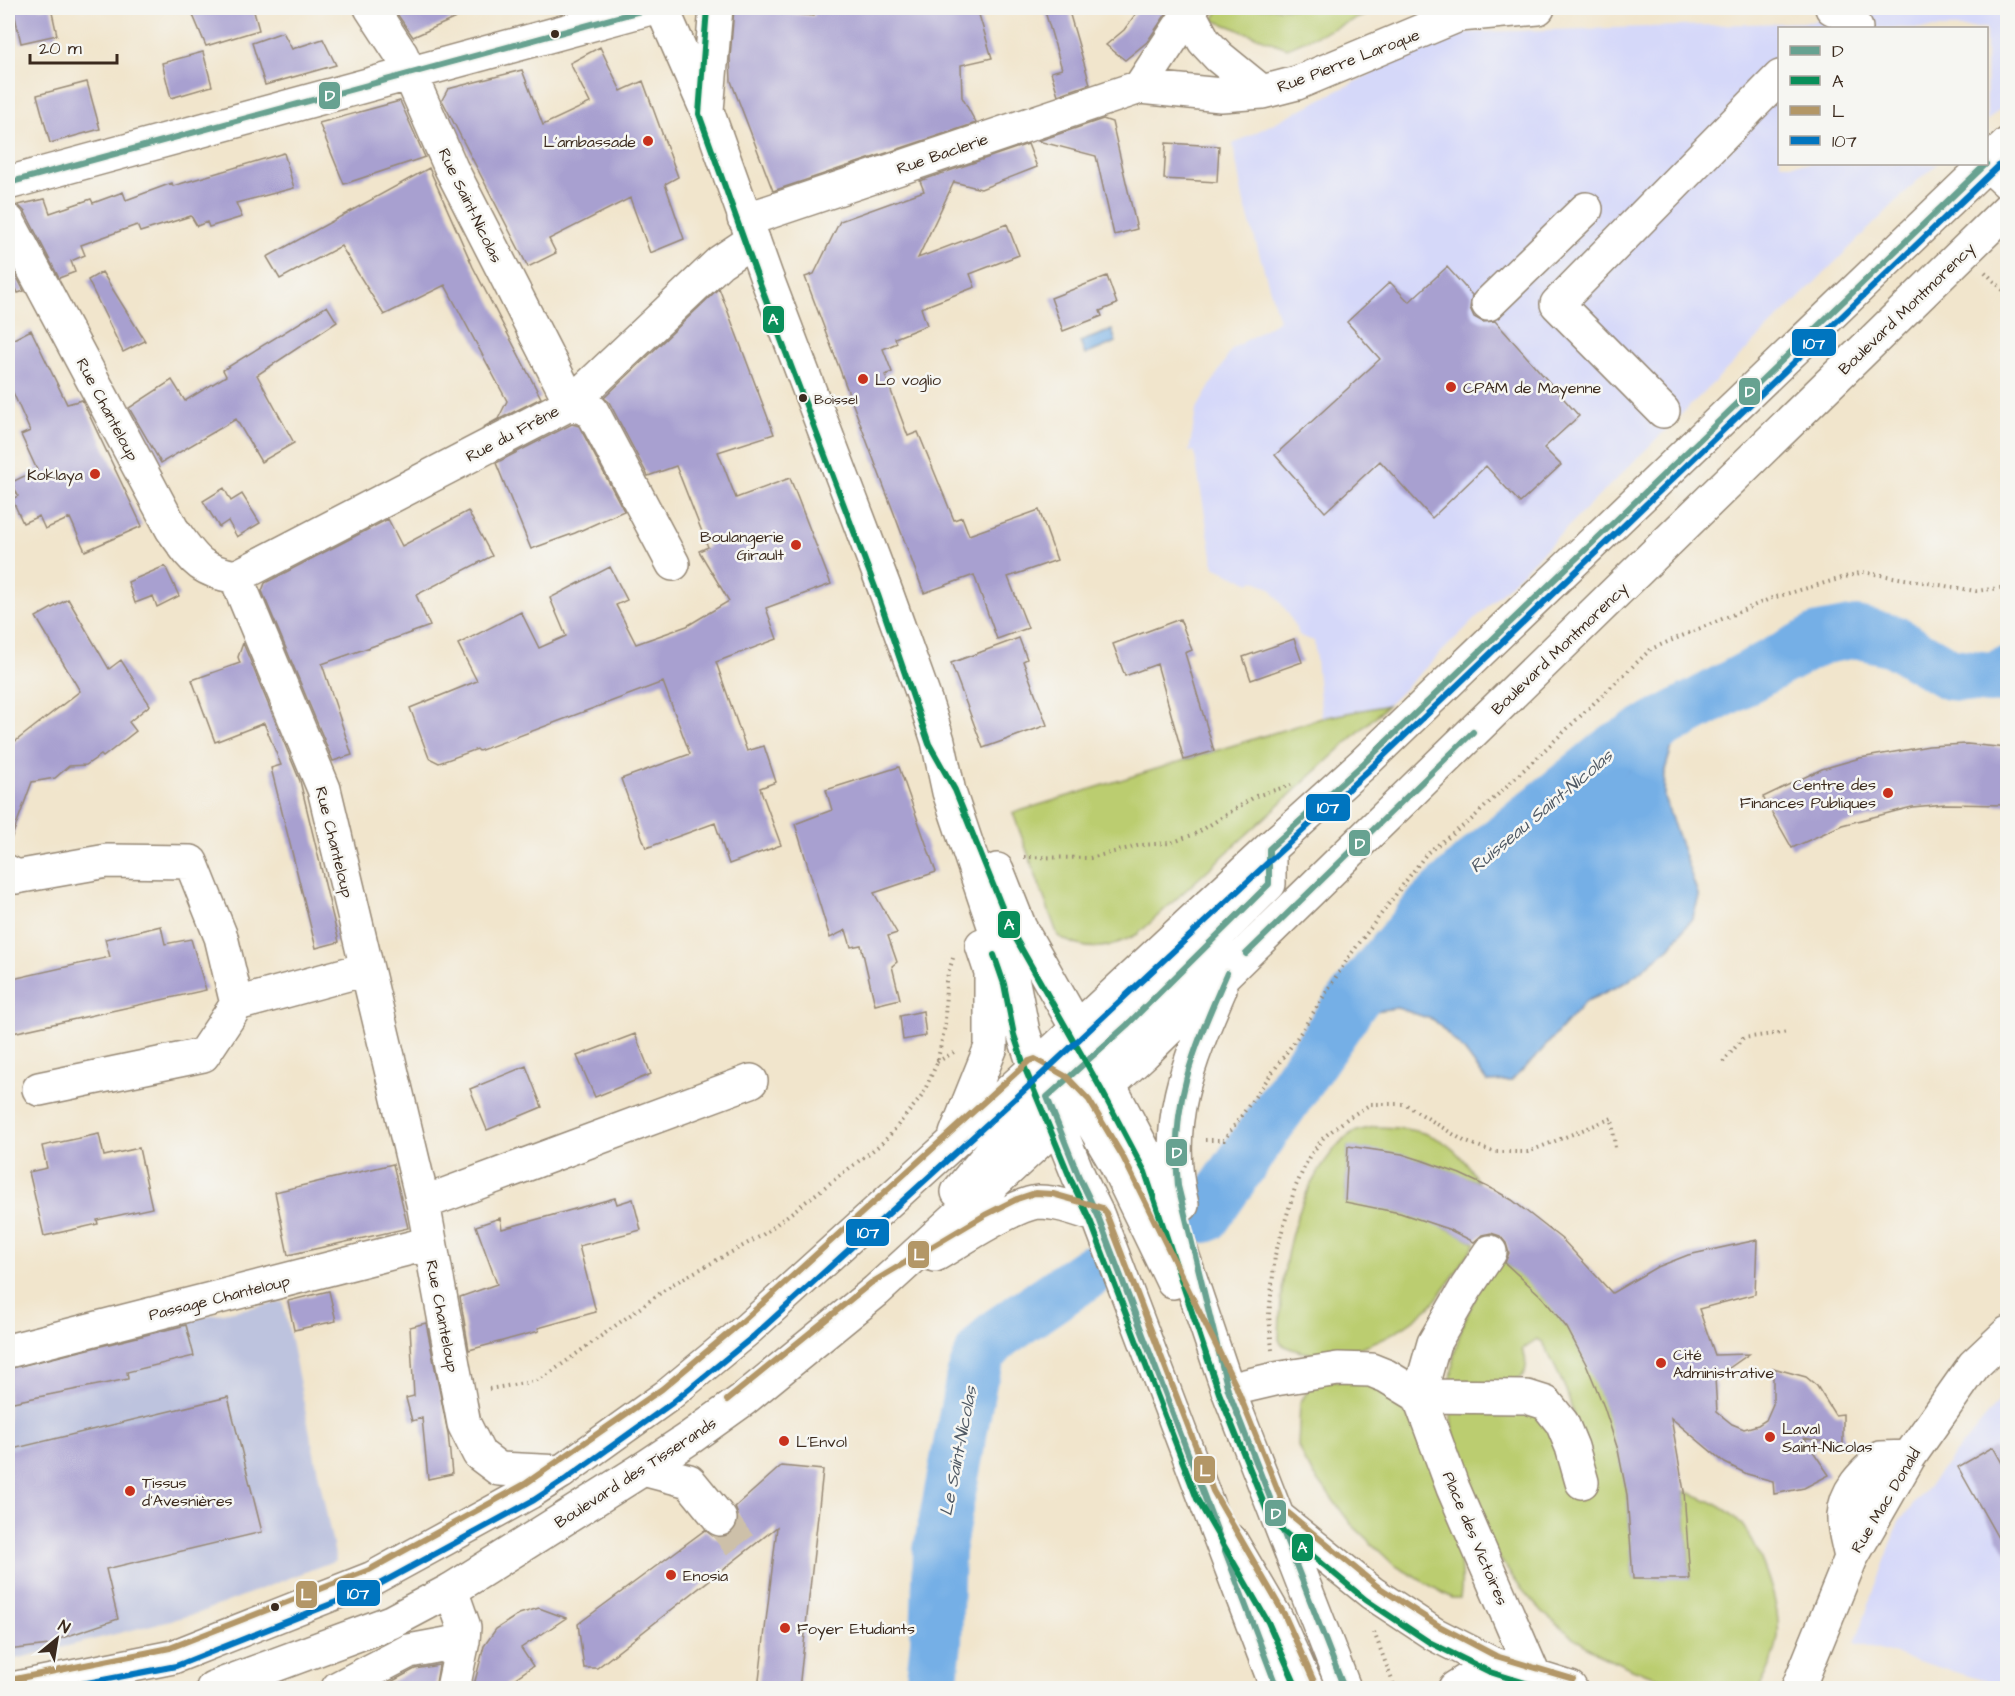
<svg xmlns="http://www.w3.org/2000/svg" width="2015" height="1696" font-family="'Architects Daughter',sans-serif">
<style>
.built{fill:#d5d8f9}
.industrial{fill:#bdc3de}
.green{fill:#bbcd70;stroke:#7b7c47;stroke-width:1.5}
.water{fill:#75afe6;stroke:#586c82;stroke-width:1.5}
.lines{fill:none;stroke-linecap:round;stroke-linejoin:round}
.river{stroke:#75afe6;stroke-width:52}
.building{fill:#a8a0d0}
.minor-tunnel{stroke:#cdc0a9;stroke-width:33;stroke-dasharray:33 16;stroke-linecap:butt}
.minor-casing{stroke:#968875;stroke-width:36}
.major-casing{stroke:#968875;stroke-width:36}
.path{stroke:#968875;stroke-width:4;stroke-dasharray:1.5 4.5;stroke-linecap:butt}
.minor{stroke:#fff;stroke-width:33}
.major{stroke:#fff;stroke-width:33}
.bus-1-casing{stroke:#f6f6f2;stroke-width:10}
.bus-2-casing{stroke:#f6f6f2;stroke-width:10}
.bus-3-casing{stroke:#f6f6f2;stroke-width:10}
.bus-4-casing{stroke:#f6f6f2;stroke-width:10}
.bus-1{stroke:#67a291;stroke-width:6}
.bus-2{stroke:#098f5a;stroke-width:6}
.bus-3{stroke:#b39767;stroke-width:6}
.bus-4{stroke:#0075bf;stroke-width:6}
.bus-dot{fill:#3b2a1e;stroke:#f6f6f2;stroke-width:2}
.poi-dot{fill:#c8321e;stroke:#f6f6f2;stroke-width:2}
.labels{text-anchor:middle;stroke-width:5;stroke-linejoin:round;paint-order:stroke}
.bus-label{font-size:14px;fill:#3b2a1e;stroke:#f6f6f2;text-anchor:start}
.street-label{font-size:16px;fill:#3b2a1e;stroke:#f6f6f2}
.poi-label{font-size:16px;fill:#3b2a1e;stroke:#f6f6f2;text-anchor:start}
.water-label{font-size:18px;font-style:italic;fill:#4f5964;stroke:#f6f6f2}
.line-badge{stroke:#f6f6f2;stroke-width:2}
.badge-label{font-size:16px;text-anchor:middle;font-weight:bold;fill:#fff}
</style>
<rect width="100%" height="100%" fill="#f6f6f2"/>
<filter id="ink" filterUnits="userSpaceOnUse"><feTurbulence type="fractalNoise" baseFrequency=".0167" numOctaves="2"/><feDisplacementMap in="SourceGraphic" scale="12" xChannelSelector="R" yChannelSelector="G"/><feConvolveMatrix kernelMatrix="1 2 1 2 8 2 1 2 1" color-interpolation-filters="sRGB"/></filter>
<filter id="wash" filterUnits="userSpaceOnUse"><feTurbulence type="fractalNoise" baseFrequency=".008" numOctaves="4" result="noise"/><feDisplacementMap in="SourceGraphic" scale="24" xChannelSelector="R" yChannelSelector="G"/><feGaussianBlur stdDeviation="1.35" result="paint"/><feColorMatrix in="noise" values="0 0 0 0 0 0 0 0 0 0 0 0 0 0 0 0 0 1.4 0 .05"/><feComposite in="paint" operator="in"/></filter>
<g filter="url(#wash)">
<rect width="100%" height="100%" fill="#f1e5cc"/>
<!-- built -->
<path class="built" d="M1835 8H2007V102L1987 121 1986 28H1780V164H1938L1916 182 1388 705 1322 718 1314 641 1300 636 1288 613 1270 588 1254 580 1250 583 1214 567 1194 451 1189 452 1196 410 1232 349 1279 320 1243 199 1233 144 1451 33 1812 22Z
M2007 1393V1687L1855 1643 1899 1522 2003 1396Z"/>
<!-- industrial -->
<path class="industrial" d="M283 1302 336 1560 199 1613 8 1661V1352Z"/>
<!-- green -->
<path class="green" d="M1220 8H1372L1370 13 1287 48 1213 20Z
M1388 705 1138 934C1108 949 1088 954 1058 936L1013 813 1322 718Z
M1374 1127C1423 1127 1454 1137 1478 1182L1421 1160 1348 1147 1345 1202C1390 1208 1436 1220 1476 1243 1463 1261 1444 1293 1429 1307 1394 1340 1327 1370 1281 1344L1279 1339C1281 1277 1288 1214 1324 1163 1332 1152 1340 1140 1352 1133 1358 1130 1368 1129 1374 1127Z
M1495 1256C1523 1275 1547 1299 1566 1326 1591 1361 1616 1433 1624 1475 1630 1509 1631 1544 1633 1579L1690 1578 1684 1491C1702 1497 1723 1505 1737 1519 1759 1542 1781 1605 1778 1636 1776 1654 1768 1673 1759 1688H1691L1632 1669 1599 1654 1578 1641 1542 1612 1519 1586 1497 1555 1478 1522 1455 1448 1451 1406 1574 1416 1566 1390 1543 1342 1537 1339 1522 1349C1526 1357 1529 1369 1522 1376 1510 1387 1465 1386 1450 1388L1454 1355 1462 1326Z
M1362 1380C1373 1386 1389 1393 1397 1402 1431 1439 1469 1550 1460 1598H1452L1394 1565 1351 1524 1305 1463 1298 1446 1300 1403 1307 1392 1319 1381Z"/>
<!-- water -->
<path class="water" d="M1112 330 1116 342 1085 355 1080 342Z
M1675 737 1665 770 1664 797 1699 897 1693 917 1670 947 1628 981 1585 1002 1534 1059 1511 1081 1487 1082 1465 1052 1434 1020 1397 1008 1374 1011 1364 1017C1392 976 1418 933 1452 898Z"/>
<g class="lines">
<!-- river -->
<path class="river" d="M1205 1217 1353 1000 1431 906 1485 855 1615 749 1819 639 1856 632 1893 641 1950 674 1991 678 2008 672
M931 1688 936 1643 939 1550 972 1377 981 1353 998 1334 1091 1271"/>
</g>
<g id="blocks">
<!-- building -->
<path class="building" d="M13 8H51L57 35 21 43Z
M190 8H253L259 30 206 46Z
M393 8H478L413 37Z
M734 8 814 16V8H977L992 58 961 65 962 97 976 123 773 191 731 81 730 58Z
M1044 8H1068L1090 84 1058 95 1051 72 1062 69Z
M1140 8H1170L1147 42 1125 60 1106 45 1124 30Z
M283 32 292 49 323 39 336 65 265 85 252 43Z
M600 47 621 91 643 81 678 177 665 184 684 239 650 253 630 198 549 239 556 253 528 267 442 100 448 89 522 70 543 125 590 103 570 63Z
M203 52 212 86 171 98 162 63Z
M87 82 100 129 50 143 37 95Z
M400 101 425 157 344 184 319 123Z
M1103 119 1112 122 1137 229 1114 235 1096 156 1038 141Z
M1166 143 1219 146 1217 182 1164 179Z
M1028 144 1037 167 981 189 954 182 918 258 1007 224 1019 255 970 274 975 287 921 308 927 325 895 338 897 343 883 349 892 372 885 375 908 436 918 432 954 520 962 517 969 535 1039 510 1057 560 1008 577 1028 628 997 639 974 575 924 593 805 277 814 274 840 221 924 191 920 181Z
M284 153 294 188 236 203 242 217 209 227 207 222 197 226 191 216 140 232 137 225 81 245 85 255 71 261 75 272 59 278 25 212 18 205 45 199 50 213 91 199 93 203 123 192 126 200 172 183 173 186Z
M429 168 473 267 541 398 482 428 498 419 507 401 445 285 384 315 341 246 280 279 267 257Z
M8 260 24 291 18 293 8 270Z
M1447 267 1472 295 1470 308 1474 317 1483 322 1495 321 1579 416 1544 448 1561 465 1520 503 1486 466 1432 518 1380 461 1325 512 1275 455 1380 359 1347 322 1390 282 1409 302Z
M102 272 145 341 123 352 88 280Z
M1107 276 1117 304 1100 311 1102 316 1063 331 1051 298Z
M719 288 774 434 718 452 736 498 790 478 831 584 766 608 777 639 716 662 747 751 764 746 776 782 760 788 781 845 729 864 715 823 646 848 621 779 690 754 663 682 479 751 477 749 439 763 429 758 410 708 477 681 458 644 521 612 539 648 566 636 550 598 610 567 627 600 616 605 636 644 687 626 729 601 699 551 708 547 676 466 648 476 609 402 604 398Z
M327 306 337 322 257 375 294 443 261 462 236 419 161 463 129 408 172 380 185 401 226 376 223 370Z
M31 330 67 404 82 400 142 526 85 551 70 518 45 529 39 516 23 523 12 499 18 496 12 482 37 470 21 435 30 431 8 381V342Z
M572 424 579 426 624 511 575 533 531 549 496 463Z
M224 488 231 501 242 494 260 523 237 537 228 521 219 527 203 501Z
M468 511 492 556 416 595 430 626 322 664 352 755 333 761 262 591 265 583 388 519 402 546Z
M165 566 179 596 157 607 153 596 135 603 128 582Z
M68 599 109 669 121 660 150 705 129 722 136 731 103 757 101 755 86 765 69 766 55 778 32 782 10 842 8 841V747L80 691 36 617Z
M1180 619 1192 650 1185 653 1214 751 1184 760 1157 664 1125 676 1113 644Z
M1019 638 1027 659 1023 661 1047 725 983 748 951 663Z
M1294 639 1302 662 1251 680 1243 657Z
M243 643 300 781 339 942 316 948 271 768 281 765 264 723 215 742 192 680 240 663 238 657Z
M1967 744 2007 748V805L1945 804 1912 807 1842 825 1792 848 1763 797 1822 769 1860 758 1929 746Z
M899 767 936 872 874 893 897 933 888 936 897 962 892 966 900 999 875 1005 861 945 851 947 846 930 830 938 795 824 832 810 826 790Z
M161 926 165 944 191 939 206 990 8 1034V980L110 957 105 939Z
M923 1011 926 1036 903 1040 900 1016Z
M635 1034 651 1074 595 1097 577 1056Z
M526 1066 542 1107 487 1130 470 1089Z
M99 1134 104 1156 139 1148 152 1208 97 1220 98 1224 44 1236 29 1172 47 1168 42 1146Z
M1348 1146 1402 1154 1421 1160 1460 1174 1496 1191 1512 1200 1563 1240 1612 1293 1655 1268 1688 1255 1757 1240 1755 1294 1699 1309 1715 1355 1749 1354 1715 1378 1717 1412 1732 1424 1744 1429 1758 1425 1766 1420 1773 1404V1368L1806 1377 1817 1386 1835 1415 1843 1414V1445L1804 1438 1829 1475 1804 1488 1774 1494 1773 1481 1747 1474 1725 1463 1671 1418 1684 1491 1690 1579H1633L1627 1495 1618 1450 1604 1407 1587 1366 1567 1328 1542 1297 1505 1263 1509 1253 1506 1243 1500 1236 1491 1233 1482 1235 1474 1242 1448 1229 1400 1213 1345 1202Z
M393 1164 408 1228 288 1255 275 1192Z
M615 1198 617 1204 633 1199 641 1230 579 1246 596 1312 538 1328 539 1331 469 1350 460 1297 497 1284 476 1226 500 1218 502 1229Z
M329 1291 336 1321 294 1330 288 1301Z
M426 1323 448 1433 452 1474 428 1479 422 1418 412 1421 406 1398 414 1396 410 1327Z
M186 1325 194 1356 127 1372 128 1379 8 1403V1369Z
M228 1397 262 1532 106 1569 118 1619 56 1640 57 1644 8 1650V1450Z
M1993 1447 2007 1472V1554L1958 1467Z
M781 1466 823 1470 799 1689H758L777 1527 597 1668H584L578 1624 705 1530 714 1537 722 1538 731 1534 738 1525V1515L735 1507Z
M539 1608 566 1618 521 1648 533 1666 499 1689H473L484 1646 496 1629 519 1614Z
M439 1665 435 1689H378L415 1669Z"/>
</g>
</g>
<g filter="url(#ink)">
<use href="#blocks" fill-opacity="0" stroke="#968875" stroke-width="1.5"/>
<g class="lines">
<!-- minor-tunnel -->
<path class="minor-tunnel" d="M720 1519 744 1551"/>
<defs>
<path id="minor" d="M371 8 401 54 451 168 571 403 592 411 673 564
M1832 8 1840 12 1856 28
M1189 13 1204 41 1219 57 1262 92
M1140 87 1192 8
M1986 163 2008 183
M8 183 651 8
M744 218 763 214 1140 87 1221 95 1262 92 1297 83 1459 15 1538 8
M8 221 172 529C194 559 198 570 236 577L324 789 423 1203 464 1424 479 1454 499 1469 561 1472
M1488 304 1586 209
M1663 411 1557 304 1780 77
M236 577 571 403 720 262 753 240
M8 872 16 877 107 861 191 862 221 937 237 1004
M39 1089 203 1055 237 1004 366 969
M423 1203 751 1081
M1490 1252 1466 1288 1434 1343 1419 1396 1453 1488 1535 1678
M8 1351 430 1243
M1228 1390 1275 1379 1338 1369 1371 1370 1386 1376 1419 1396 1527 1397 1546 1403 1562 1423 1572 1447 1582 1482
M643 1469 689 1481 720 1519
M1231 1541 1276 1618 1307 1688
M1851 1558C1849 1545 1843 1529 1844 1516 1845 1491 1863 1474 1881 1458L1909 1457
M451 1590 464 1627 463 1641 453 1688
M338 1688 409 1651 463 1641
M1455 1688 1493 1664 1570 1688
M1798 1688 1851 1558 1909 1457 1974 1365 2008 1333"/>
<path id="major" d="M662 8 707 111 766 276 886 592 925 700 938 741 949 792 1013 982 1023 1032 1035 1068 1079 1177 1098 1216 1277 1688
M707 110 716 8
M997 870 1020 928 1109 1085 1153 1168 1228 1390 1344 1688
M1069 1091 1082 1106 1115 1162 1173 1282
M956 1134 991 1047V972L982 945
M958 1192 1001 1140 1127 1025 1269 884V849
M1182 1205C1162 1123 1188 1063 1220 989
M935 1255C958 1242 1015 1203 1039 1202 1059 1202 1079 1210 1098 1216
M1280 1519 1372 1593 1434 1634 1493 1664
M17 1688 173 1657 373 1578 530 1492 561 1472 667 1396 749 1328 1035 1068 1269 849 1364 763 2008 144
M213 1688 391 1622 451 1590 643 1469 691 1437 744 1399 876 1291 1057 1125 1109 1085 1144 1053 2008 209"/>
</defs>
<!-- minor casing -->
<use href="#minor" class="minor-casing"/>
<!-- major casing -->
<use href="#major" class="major-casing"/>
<!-- path -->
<path class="path" d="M1985 272 2008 295
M1024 857 1090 858 1141 845 1171 843 1197 833 1256 796 1291 785
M937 1062 954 1052
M1723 1062 1743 1038 1789 1032
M1205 1140H1224L1299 1035 1348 958 1427 853 1471 820 1651 649 1772 598 1863 572 1976 591 2008 587
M1272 1350 1269 1315 1275 1255 1295 1188 1309 1157 1324 1137 1348 1118 1371 1104H1405L1464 1141 1494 1152H1528L1612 1118 1615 1148
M489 1389 536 1381 550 1373 673 1284 761 1236 881 1144 889 1136 922 1096 937 1063 945 1026 946 981 953 958
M1374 1632 1395 1688"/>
<!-- minor -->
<use href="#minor" class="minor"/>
<!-- major -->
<use href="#major" class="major"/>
<defs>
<path id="bus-1" d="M8 183 651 8
M1246 954 1473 732
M1227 973C1194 1049 1170 1101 1178 1186L1228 1390 1344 1688
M1277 1688 1098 1216 1079 1177 1047 1097 1127 1025 1269 884V849L1364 763 1986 164"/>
<path id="bus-2" d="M707 8 699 114 758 279 878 595 929 744 955 790 1012 932 1101 1089 1145 1172 1219 1393 1271 1521 1366 1600 1429 1642 1490 1672 1541 1688
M994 955 1004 984 1014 1035 1026 1071 1071 1180 1090 1220 1197 1499 1268 1622 1297 1688"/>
<path id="bus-3" d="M727 1400 871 1283 985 1215 1017 1199 1035 1193 1053 1194 1102 1208 1106 1213 1213 1491 1284 1614 1315 1684
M15 1679 170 1648 369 1570 525 1484 662 1389 743 1321 1029 1061 1035 1059 1067 1077 1089 1100 1123 1157 1236 1386 1286 1511 1377 1586 1439 1626 1496 1656 1573 1679"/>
<path id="bus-4" d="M61 1688 176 1666 376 1586 534 1500 566 1479 672 1403 755 1335 1041 1075 1275 856 1370 769 2008 157"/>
</defs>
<!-- bus-1 casing -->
<use href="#bus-1" class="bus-1-casing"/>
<!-- bus-2 casing -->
<use href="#bus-2" class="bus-2-casing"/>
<!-- bus-3 casing -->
<use href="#bus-3" class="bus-3-casing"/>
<!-- bus-4 casing -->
<use href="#bus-4" class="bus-4-casing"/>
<!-- bus-1 -->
<use href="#bus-1" class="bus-1"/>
<!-- bus-2 -->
<use href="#bus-2" class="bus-2"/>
<!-- bus-3 -->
<use href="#bus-3" class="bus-3"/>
<!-- bus-4 -->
<use href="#bus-4" class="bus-4"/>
</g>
</g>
<!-- markers -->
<g class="bus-dot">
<circle cx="555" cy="34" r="5"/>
<circle cx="803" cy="398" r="5"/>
<circle cx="275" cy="1607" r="5"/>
</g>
<g class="poi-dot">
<circle cx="648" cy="141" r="6"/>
<circle cx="863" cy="379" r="6"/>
<circle cx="1451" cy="387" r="6"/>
<circle cx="95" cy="474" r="6"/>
<circle cx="796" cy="545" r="6"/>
<circle cx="1888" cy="793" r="6"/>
<circle cx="1661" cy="1363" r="6"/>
<circle cx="1770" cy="1437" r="6"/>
<circle cx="784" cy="1441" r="6"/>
<circle cx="130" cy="1491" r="6"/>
<circle cx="671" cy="1575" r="6"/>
<circle cx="785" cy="1628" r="6"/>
</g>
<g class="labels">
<!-- bus labels -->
<g class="bus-label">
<text x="814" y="404">Boissel</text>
</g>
<!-- street labels -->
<g class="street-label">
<text transform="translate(1348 60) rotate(-21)" y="6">Rue Pierre Laroque</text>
<text transform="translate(942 153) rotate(-19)" y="6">Rue Baclerie</text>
<text transform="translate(471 205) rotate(64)" y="6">Rue Saint-Nicolas</text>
<text transform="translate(1906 308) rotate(-44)" y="6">Boulevard Montmorency</text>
<text transform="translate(108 409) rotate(62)" y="6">Rue Chanteloup</text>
<text transform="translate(512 433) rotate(-28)" y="6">Rue du Frêne</text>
<text transform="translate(1559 648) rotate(-44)" y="6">Boulevard Montmorency</text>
<text transform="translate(335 842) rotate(76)" y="6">Rue Chanteloup</text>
<text transform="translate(219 1297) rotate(-14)" y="6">Passage Chanteloup</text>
<text transform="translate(443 1316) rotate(79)" y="6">Rue Chanteloup</text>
<text transform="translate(635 1472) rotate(-33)" y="6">Boulevard des Tisserands</text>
<text transform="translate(1885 1500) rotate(-59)" y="6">Rue Mac Donald</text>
<text transform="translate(1476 1538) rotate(67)" y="6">Place des Victoires</text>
</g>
<!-- poi labels -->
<g class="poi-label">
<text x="636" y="147" text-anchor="end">L'ambassade</text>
<text x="875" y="385">Lo voglio</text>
<text x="1463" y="393">CPAM de Mayenne</text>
<text x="83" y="480" text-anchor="end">Koklaya</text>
<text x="784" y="542" text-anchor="end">Boulangerie<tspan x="784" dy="18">Girault</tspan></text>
<text x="1876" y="790" text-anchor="end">Centre des<tspan x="1876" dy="18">Finances Publiques</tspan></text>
<text x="1673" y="1360">Cité<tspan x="1673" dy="18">Administrative</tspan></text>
<text x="1782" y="1434">Laval<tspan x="1782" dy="18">Saint-Nicolas</tspan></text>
<text x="796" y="1447">L'Envol</text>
<text x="142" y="1488">Tissus<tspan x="142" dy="18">d'Avesnières</tspan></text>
<text x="683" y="1581">Enosia</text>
<text x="797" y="1634">Foyer Etudiants</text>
</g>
<!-- water labels -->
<g class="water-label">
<text transform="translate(1541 811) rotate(-40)" y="6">Ruisseau Saint-Nicolas</text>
<text transform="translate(958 1451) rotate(-79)" y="6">Le Saint-Nicolas</text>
</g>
</g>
<g class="line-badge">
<rect x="318" y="81" width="23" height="29" rx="6" fill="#67a291"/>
<rect x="762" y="305" width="23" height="29" rx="6" fill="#098f5a"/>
<rect x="1791" y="328" width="46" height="29" rx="6" fill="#0075bf"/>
<rect x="1738" y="377" width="23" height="29" rx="6" fill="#67a291"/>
<rect x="1305" y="793" width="46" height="29" rx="6" fill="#0075bf"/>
<rect x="1348" y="829" width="23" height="28" rx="6" fill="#67a291"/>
<rect x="997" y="910" width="24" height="29" rx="6" fill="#098f5a"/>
<rect x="1165" y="1138" width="23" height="29" rx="6" fill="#67a291"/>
<rect x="845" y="1218" width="45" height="29" rx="6" fill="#0075bf"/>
<rect x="907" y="1240" width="23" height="29" rx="6" fill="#b39767"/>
<rect x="1193" y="1455" width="23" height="29" rx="6" fill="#b39767"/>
<rect x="1264" y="1499" width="23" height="28" rx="6" fill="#67a291"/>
<rect x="1291" y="1533" width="23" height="29" rx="6" fill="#098f5a"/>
<rect x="336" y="1579" width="45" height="28" rx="6" fill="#0075bf"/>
<rect x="295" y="1580" width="23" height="29" rx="6" fill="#b39767"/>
</g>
<g class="badge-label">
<text x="330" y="101">D</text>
<text x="773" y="325">A</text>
<text x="1814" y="349">107</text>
<text x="1750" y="397">D</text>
<text x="1328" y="813">107</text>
<text x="1360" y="849">D</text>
<text x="1009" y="930">A</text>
<text x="1177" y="1158">D</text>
<text x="868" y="1238">107</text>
<text x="919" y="1260">L</text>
<text x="1205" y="1476">L</text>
<text x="1276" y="1519">D</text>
<text x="1302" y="1553">A</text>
<text x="358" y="1599">107</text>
<text x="306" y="1600">L</text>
</g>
<!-- margin -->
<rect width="2015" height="1696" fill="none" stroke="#f6f6f2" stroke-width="30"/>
<!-- legend -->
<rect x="1778" y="27" width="210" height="138" fill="#f6f6f2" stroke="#aba49d" stroke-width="1.5"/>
<rect x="1790" y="46" width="30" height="9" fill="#67a291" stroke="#aba49d" stroke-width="1.5"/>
<text x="1832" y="57" font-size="18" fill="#3b2a1e">D</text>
<rect x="1790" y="76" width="30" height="9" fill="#098f5a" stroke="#aba49d" stroke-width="1.5"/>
<text x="1832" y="87" font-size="18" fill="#3b2a1e">A</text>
<rect x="1790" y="106" width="30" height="9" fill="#b39767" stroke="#aba49d" stroke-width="1.5"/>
<text x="1832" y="117" font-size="18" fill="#3b2a1e">L</text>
<rect x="1790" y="136" width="30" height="9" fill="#0075bf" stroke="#aba49d" stroke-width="1.5"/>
<text x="1832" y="147" font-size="18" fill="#3b2a1e">107</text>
<!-- north arrow -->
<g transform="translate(57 1639) rotate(30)" stroke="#f6f6f2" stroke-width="4.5" paint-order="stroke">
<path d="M0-4.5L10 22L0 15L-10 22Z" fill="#3b2a1e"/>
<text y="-9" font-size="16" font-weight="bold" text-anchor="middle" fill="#3b2a1e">N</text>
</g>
<!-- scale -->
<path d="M30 54v9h87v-9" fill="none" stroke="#3b2a1e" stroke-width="3"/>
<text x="39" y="54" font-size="18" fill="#3b2a1e" stroke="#f6f6f2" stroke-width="4.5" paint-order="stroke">20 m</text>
</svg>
